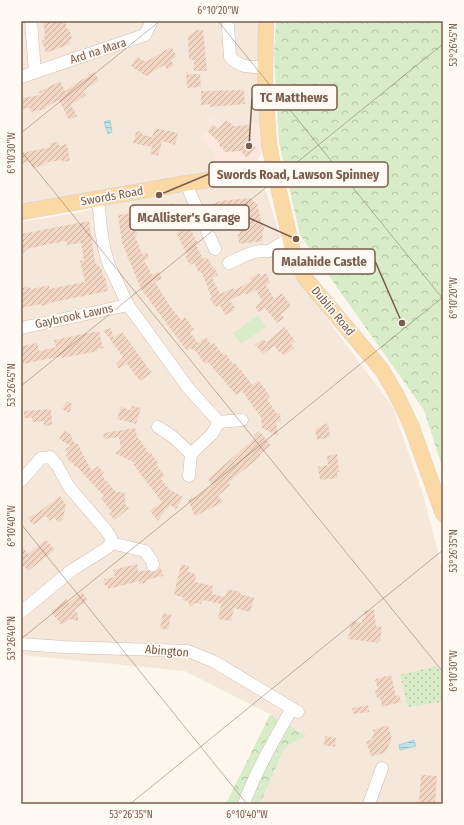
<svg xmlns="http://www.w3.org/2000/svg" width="464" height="825" font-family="'Fira Sans Condensed',sans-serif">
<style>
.residential{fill:#f5e8da}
.commercial{fill:#fde8e0}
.grass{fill:#d8ecc9}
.forest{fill:url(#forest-crowns)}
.garden{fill:url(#garden-dots)}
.water{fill:url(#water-rules);stroke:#a5d3da}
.building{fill:url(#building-hatch)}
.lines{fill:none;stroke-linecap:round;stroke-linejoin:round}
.minor-casing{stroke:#d1beb0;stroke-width:13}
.major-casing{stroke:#dad1cd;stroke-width:16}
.minor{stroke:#fff;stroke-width:12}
.major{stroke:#fbd9a5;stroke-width:15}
.ticks{fill:none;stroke:#7a5c4d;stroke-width:1;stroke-opacity:0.45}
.labels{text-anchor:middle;stroke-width:3.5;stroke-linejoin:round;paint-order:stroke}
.street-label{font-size:12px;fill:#7a5c4d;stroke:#fffaf3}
.leader{fill:none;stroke:#7a5c4d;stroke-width:1.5}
.callout-dot{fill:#7a5c4d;stroke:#fffaf3;stroke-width:1.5}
.callout{fill:#fffaf3;stroke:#7a5c4d;stroke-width:1.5}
.callout-label{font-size:13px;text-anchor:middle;font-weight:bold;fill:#7a5c4d}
.neatline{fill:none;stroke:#7a5c4d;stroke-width:1.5}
.ticks-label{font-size:10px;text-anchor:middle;fill:#7a5c4d}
</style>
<defs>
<pattern id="forest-crowns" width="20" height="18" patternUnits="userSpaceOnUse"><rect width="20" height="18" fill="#d8ecc9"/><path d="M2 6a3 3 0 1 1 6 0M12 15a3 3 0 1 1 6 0" fill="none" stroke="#b4c2a5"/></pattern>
<pattern id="garden-dots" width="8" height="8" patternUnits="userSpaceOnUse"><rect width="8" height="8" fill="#d8ecc9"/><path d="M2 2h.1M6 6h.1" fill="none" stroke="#b4c2a5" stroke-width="1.8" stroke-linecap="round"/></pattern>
<pattern id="water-rules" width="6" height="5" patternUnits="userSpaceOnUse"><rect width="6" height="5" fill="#bfe3e8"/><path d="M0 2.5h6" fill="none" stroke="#a0bbbe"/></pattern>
<pattern id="building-hatch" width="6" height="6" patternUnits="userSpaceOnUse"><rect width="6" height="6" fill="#f3d5c3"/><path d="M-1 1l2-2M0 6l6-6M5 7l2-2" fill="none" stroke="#cab0a1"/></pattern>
</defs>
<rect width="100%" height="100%" fill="#fdf6ec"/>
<!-- residential -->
<path class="residential" d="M21 21H260V124L227 127 220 124 210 117 209 128 201 138 213 149 222 175 21 204Z
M251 181 266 191 291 271 313 298 333 327 392 406 422 491 443 571V804H226L270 714 185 671 21 655V222L82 212 144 196Z"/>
<!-- commercial -->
<path class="commercial" d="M210 117H218L220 124 227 127 260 124 262 150 259 159 251 167 222 175 213 149 201 138 209 128Z"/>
<!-- grass -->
<path class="grass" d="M258 315 266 327 241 344 233 333Z"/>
<!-- forest -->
<path class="forest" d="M276 21H443V470L424 410 300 235 279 143 274 54Z
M270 715 307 736 290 744 283 751 260 804H226Z"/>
<!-- garden -->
<path class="garden" d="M436 666C445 675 443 688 443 700L441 702 408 707 400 675Z"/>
<!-- water -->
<path class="water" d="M110 120 112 132 108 134 104 122Z
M414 740 416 746 400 750 399 745Z"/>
<!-- building -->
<path class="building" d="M43 21H65L67 29H69L72 39 69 40 70 44 46 53 42 41 45 40 43 36 45 35Z
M197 30H203L207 71H194V60H189L188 36Z
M171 47 177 56 171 60 174 65 167 70 164 65 146 76 131 66 137 57 146 62Z
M186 71 190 76V74H200L201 87 187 88Z
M94 72 99 80 83 91 86 95 71 105 77 116 69 120 59 100 46 107V109L30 112V108L21 109V98L41 95 39 92 60 81 65 91Z
M244 90 245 104 210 107V104L201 105V91Z
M226 120 234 126 250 125 251 142 255 146V149L248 157H246L241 151 224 152 223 147H220L219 142 207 131 213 124 218 129Z
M155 128 178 133 175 145 162 141 158 156 150 154 152 147 133 143 136 132 138 131 141 132 143 135 152 137Z
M58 142 59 146 67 144 70 161 62 162V160L44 163 45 165 32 168 31 162 21 163V153L51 147 50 143Z
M250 198 258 205 256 207 259 210 261 223H263L264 231 262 232 263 241 239 244 238 234H240L238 221 223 223 222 213 209 217 204 207 220 201Z
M173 203 180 215 182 214 189 226 198 244 196 245 203 259 207 257 213 268 214 267 218 275 212 278 220 294 233 288 234 290 252 281 250 278 259 273 261 276 266 273 270 282 266 285 274 299 282 293 291 306 281 314 284 318 277 323 265 308 259 312 255 307 262 301 256 290 246 295 245 293 230 300 235 308 233 309 234 311 225 315 220 305 216 307 215 305H214L210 299 212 298 208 289H209L201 272 199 273 194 263 190 265 185 256 187 255 176 233 178 232 163 208Z
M134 213 137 235 135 236 142 254 147 252 149 258 144 260 152 275 159 272 162 279 155 282 170 306 181 320 185 317 194 329 190 332 198 343 206 337 211 345 214 343 223 355 225 353 233 364 235 363 240 370H241L252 385 258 380 270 396 267 399 277 414 280 413 281 421 276 422 278 436 262 428 261 417 242 391 236 395 208 362 205 364 194 349 192 350 191 348 187 351 141 289 122 243 118 215Z
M89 221 95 262 102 270 103 277H105L108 291 49 303V304L42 306 41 304 21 308V288L29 287 32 289 49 285V289L85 282 80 261 84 260 81 243 67 245 66 241 44 245 27 249 21 255V234Z
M285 327 295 341 291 344 294 348 284 356 281 352 280 353 274 346 263 354 255 345 263 339 266 342Z
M111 328 113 338 122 332 152 373 140 381 127 364 119 369 116 364 123 357 103 330Z
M99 331 103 348 97 349 98 351 62 358V356L23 364 21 360V346L37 343 39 351 56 347 54 340Z
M67 401 73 404 69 413 62 409Z
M132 406 141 408 136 424 117 419 121 407 131 410Z
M51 409 52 425 44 426V421L32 422V418H24V411Z
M328 423 330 437 317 440 315 429Z
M135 428 137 436 149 453 150 452 158 463 156 465 165 476 161 479 169 489 183 497 176 509 170 505 168 509 166 508 158 521 150 511 162 502 133 464 135 463 115 453 121 449 119 437 104 439 103 433Z
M64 430 70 434 75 444 77 443 92 471 98 466 104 473 101 475 116 492H123L125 494V504L129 508 115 520 109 514 112 512 101 499 104 496 76 466 75 467 72 462 70 463 66 455 68 454 65 449 71 446 59 439Z
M259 431 271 445 260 454 261 456 228 483 230 485 218 496 223 502 195 516 188 500 201 494 212 485 208 479 255 438 254 436Z
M337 454 339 472H337L338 478 320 480 318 467 328 465 327 456Z
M60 496 66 505 63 519 58 523 54 517 50 521 46 516 33 525 28 518 34 514 35 515Z
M46 540 55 550 28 571 24 566 21 568V545L28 554Z
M137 564 138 572 147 570 154 572 161 567 163 576 146 580V583L139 584V581L108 589 107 585 105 586 104 579 115 577 113 570Z
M181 564 189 566 188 572 196 574 195 582 213 586 212 594 225 597 228 589 241 592 240 594 254 598 250 612 234 608 231 621 218 619 221 604 202 600 201 604 195 603 190 607 188 601 182 600 183 597 174 595Z
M82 592 88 600 75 610 78 614V621L70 619 62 625 60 623 51 612 66 599 69 603Z
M374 610 376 626 382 627 380 641 378 640V643L348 639 352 621 362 623V618H365L364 611Z
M163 613 171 615 168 630 160 628Z
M391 675 396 696 399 695 401 702 382 707 380 697 377 698 375 691 378 690 375 679Z
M368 705 369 712 353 714 352 708Z
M388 725 392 739 385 753 371 756 366 741 371 740 374 734 373 730Z
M325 736 336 738 335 747 324 745Z
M421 775 437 776 435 804H419Z"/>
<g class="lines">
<defs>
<path id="minor" d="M31 21 35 72
M228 26 230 57C240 68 251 67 265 67
M21 77 145 35 152 21
M187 183 190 193 215 249
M98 199 101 229 104 248 109 265 128 305 189 389 219 422 212 434 191 454 173 437 158 427
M229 263C242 257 255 249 269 251L290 238
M21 328 128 305
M219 422 242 420
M189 476 191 454
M21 481 41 458 50 457 57 465 69 487 106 530 111 538V543L107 548 72 570 21 612
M111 543 145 551 152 561 153 565
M21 644 64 647 188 651 215 662 298 712
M244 804C256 770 275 739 292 708
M369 804 382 768"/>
<path id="major" d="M266 21 265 80 269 144 274 169 293 252 305 278 382 370 396 394 411 425 443 514
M21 212 187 183 246 175 274 169"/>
</defs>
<!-- minor casing -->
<use href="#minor" class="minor-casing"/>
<!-- major casing -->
<use href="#major" class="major-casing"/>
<!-- minor -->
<use href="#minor" class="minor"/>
<!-- major -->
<use href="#major" class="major"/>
</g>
<!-- ticks -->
<path class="ticks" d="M218 21 443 299M21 133 160 21M21 151 443 672M21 386 443 44M21 524 247 804M21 639 443 297M130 804 443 550M442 804 443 803"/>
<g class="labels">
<!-- street labels -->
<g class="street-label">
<text transform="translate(98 51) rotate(-18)" y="4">Ard na Mara</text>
<text transform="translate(112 196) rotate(-10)" y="4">Swords Road</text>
<text transform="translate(333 311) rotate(50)" y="4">Dublin Road</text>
<text transform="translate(74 316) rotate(-12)" y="4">Gaybrook Lawns</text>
<text transform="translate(167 651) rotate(5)" y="4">Abington</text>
</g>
</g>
<!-- callouts -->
<path class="leader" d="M249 146L252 98M159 195L209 174M296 239L249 218M402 323L375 261"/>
<g class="callout-dot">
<circle cx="249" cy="146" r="4"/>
<circle cx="159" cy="195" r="4"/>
<circle cx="296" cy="239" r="4"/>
<circle cx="402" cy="323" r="4"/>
</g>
<g class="callout">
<rect x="252" y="85" width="85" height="25" rx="4"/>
<rect x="209" y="162" width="179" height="25" rx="4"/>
<rect x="130" y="205" width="119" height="25" rx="4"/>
<rect x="273" y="249" width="102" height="25" rx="4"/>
</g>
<g class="callout-label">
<text x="294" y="102">TC Matthews</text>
<text x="298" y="179">Swords Road, Lawson Spinney</text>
<text x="189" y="222">McAllister's Garage</text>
<text x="324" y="266">Malahide Castle</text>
</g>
<!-- border -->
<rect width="464" height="825" fill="none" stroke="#fffaf3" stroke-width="44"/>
<rect x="22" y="22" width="420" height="781" class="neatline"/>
<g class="ticks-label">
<text x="218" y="14">6°10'20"W</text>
<text transform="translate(453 45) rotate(-90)" y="4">53°26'45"N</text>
<text transform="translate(11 153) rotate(-90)" y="4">6°10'30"W</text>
<text transform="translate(453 298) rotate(-90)" y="4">6°10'20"W</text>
<text transform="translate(11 385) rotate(-90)" y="4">53°26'45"N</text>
<text transform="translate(11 526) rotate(-90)" y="4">6°10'40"W</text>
<text transform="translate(453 551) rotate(-90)" y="4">53°26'35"N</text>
<text transform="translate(11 638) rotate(-90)" y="4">53°26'40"N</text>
<text transform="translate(453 671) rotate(-90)" y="4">6°10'30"W</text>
<text x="131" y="818">53°26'35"N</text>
<text x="247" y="818">6°10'40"W</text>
</g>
</svg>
